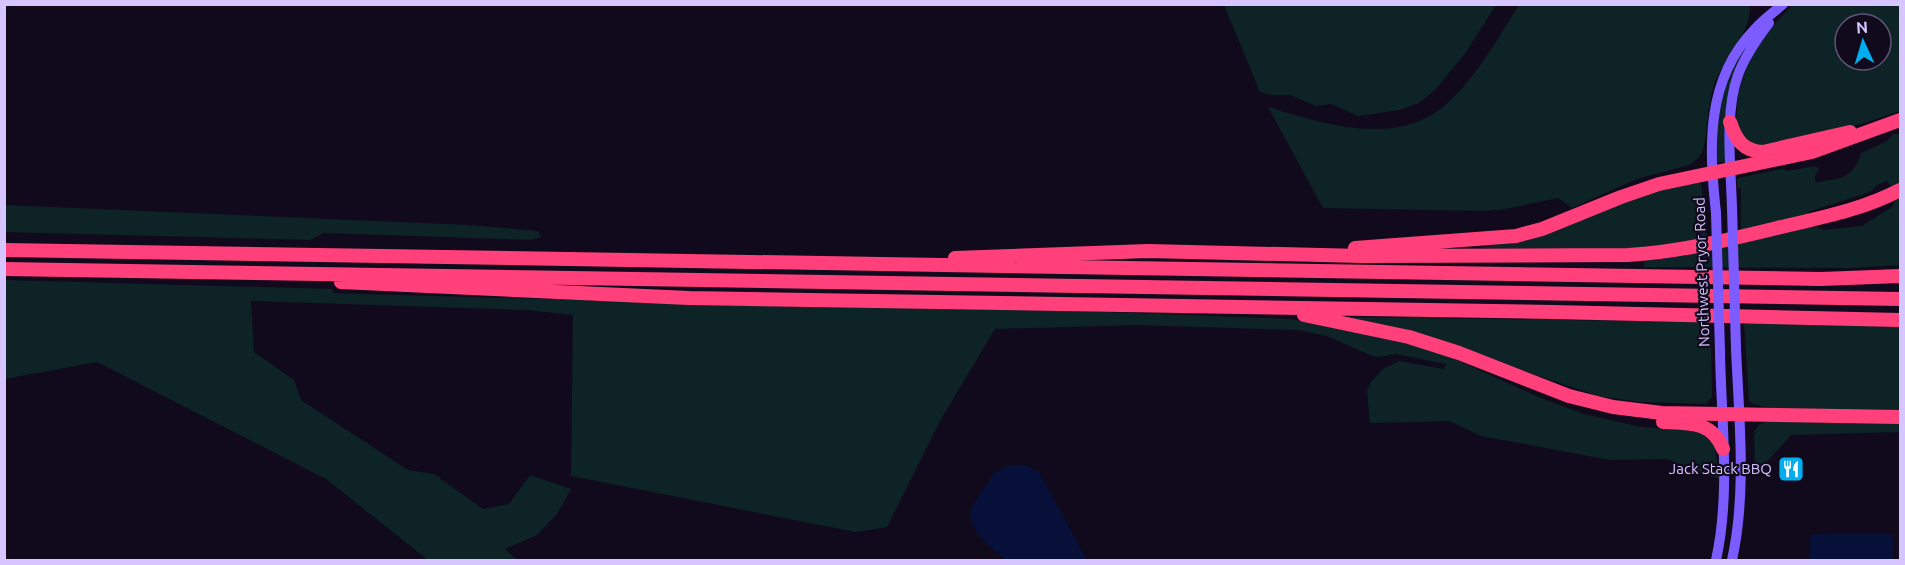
<svg xmlns="http://www.w3.org/2000/svg" width="1905" height="565" font-family="Ubuntu,sans-serif">
<style>
.green{fill:#0d2326;fill-rule:evenodd}
.water{fill:#061039}
.lines{fill:none;stroke-linecap:round;stroke-linejoin:round}
.secondary{stroke:#7d5cff;stroke-width:10}
.highway{stroke:#ff407a;stroke-width:14}
.secondary-bridge{stroke:#7d5cff;stroke-width:10}
.labels{text-anchor:middle;stroke-width:4.5;stroke-linejoin:round;paint-order:stroke}
.street-label{font-size:15px;fill:#d6c5ff;stroke:#100a1c}
.poi-label{font-size:15px;fill:#d6c5ff;stroke:#100a1c;text-anchor:end}
</style>
<rect width="100%" height="100%" fill="#100a1c"/>
<!-- green -->
<path class="green" d="M1224 5H1496L1466 52 1436 89 1419 103 1399 110 1358 116 1331 104 1316 106 1290 95H1272L1260 92Z
M1519 5H1750C1751 36 1722 59 1713 88 1707 108 1708 135 1702 152 1699 158 1694 162 1689 165L1637 179 1572 208 1558 198 1505 209 1484 211 1323 208 1268 107C1327 125 1403 150 1453 98 1480 71 1499 36 1519 5Z
M1793 5H1900V111L1858 125 1762 148 1750 146C1746 140 1740 133 1737 127 1735 122 1737 114 1737 108 1740 66 1763 33 1793 5ZM1845 24H1881V60H1845Z
M1752 37 1745 51 1725 162 1717 163 1716 119 1730 72Z
M1893 134H1900V184L1892 187 1887 181 1877 185 1870 192 1808 212V214L1741 231V188H1737V178L1783 169 1787 171 1816 166 1819 169 1815 176V182C1840 179 1853 179 1861 153L1887 141Z
M1701 183C1703 202 1706 220 1707 239L1627 250 1479 248 1531 238 1621 202 1678 185Z
M1900 196V265L1851 268 1644 267V258L1801 226 1818 227 1823 230 1862 226 1892 207 1896 197Z
M4 205 468 225 538 231 541 237 531 240 324 233 310 240 5 232Z
M5 280 333 289V293L778 306 1049 310 1289 319 1369 331 1446 355 1541 398 1584 414 1641 427 1698 431 1714 442 1719 479 1667 459 1610 460 1481 436 1449 421 1370 423 1367 390 1371 382 1383 369 1399 361 1444 369 1446 364 1396 354 1379 357 1372 356 1327 336 1298 330 1135 325 995 329 940 421 887 527 855 532 571 476 573 315 527 310 251 301 254 352 294 380 301 400 408 470 434 474 483 509 509 504 530 475 571 489 557 514 537 535 505 549 517 560H428L326 479 97 362 5 379Z
M1346 317 1711 322 1712 397 1706 404 1640 402 1598 396 1432 340Z
M1744 322 1900 324V410C1877 410 1760 414 1749 401Z
M1767 421 1900 422V432L1791 435 1755 475 1754 435 1756 433 1754 432 1759 425Z"/>
<!-- water -->
<path class="water" d="M1009 465 1028 466 1039 472 1087 560H1005C990 545 962 528 973 504L994 473Z
M1892 533 1894 560H1810V536L1814 534Z"/>
<g class="lines">
<!-- secondary -->
<path class="secondary" d="M1732 208C1731 168 1724 114 1738 75 1745 56 1756 40 1769 23
M1716 213C1709 148 1705 80 1755 29 1763 20 1773 13 1783 4
M1716 560C1731 492 1721 420 1720 351
M1732 560C1747 492 1739 418 1736 349"/>
<!-- highway -->
<path class="highway" d="M1730 122C1736 140 1743 151 1763 152L1850 132
M1355 248 1516 236 1542 229 1621 197 1659 184 1812 152 1900 120
M4 250 1821 279 1900 276
M955 258 1148 251 1362 256 1628 255C1679 252 1727 240 1777 228 1819 218 1862 210 1900 190
M4 269 1900 299
M341 282 689 298 1553 312 1900 320
M1304 315 1409 337 1459 353 1569 396 1613 407 1662 413 1900 417
M1663 422C1689 423 1712 421 1723 449"/>
<!-- secondary-bridge -->
<path class="secondary-bridge" d="M1732 208 1736 349
M1716 213 1720 351"/>
</g>
<!-- icons -->
<defs>
<symbol id="restaurant-square" viewBox="-11 -11 22 22"><rect x="-9" y="-9" width="18" height="18" rx="4" fill="#00aef0" stroke="#100a1c"/><path d="M-5-6h1v4h1v-4h1v4h1v-4h1v5L-1.5 .5V6h-2V.5L-5-1ZM5-6V6H3V1.5H1.5Q1.5-4 5-6Z" fill="#fff"/></symbol>
</defs>
<g fill-rule="evenodd">
<use href="#restaurant-square" x="1776" y="454" width="30" height="30"/>
</g>
<g class="labels">
<!-- street labels -->
<g class="street-label">
<text transform="translate(1702 272) rotate(-92)" y="5">Northwest Pryor Road</text>
</g>
<!-- poi labels -->
<g class="poi-label">
<text x="1772" y="474">Jack Stack BBQ</text>
</g>
</g>
<!-- border -->
<rect width="1905" height="565" fill="none" stroke="#d6c5ff" stroke-width="12"/>
<!-- north arrow -->
<g transform="translate(1863 42) rotate(356)"><circle r="28" fill="#100a1c" stroke="#5f5577" stroke-width="1.5"/>
<path d="M0-4.5L10 22L0 15L-10 22Z" fill="#00aef0"/>
<text y="-9" font-size="16" font-weight="bold" text-anchor="middle" fill="#d6c5ff">N</text>
</g>
</svg>
